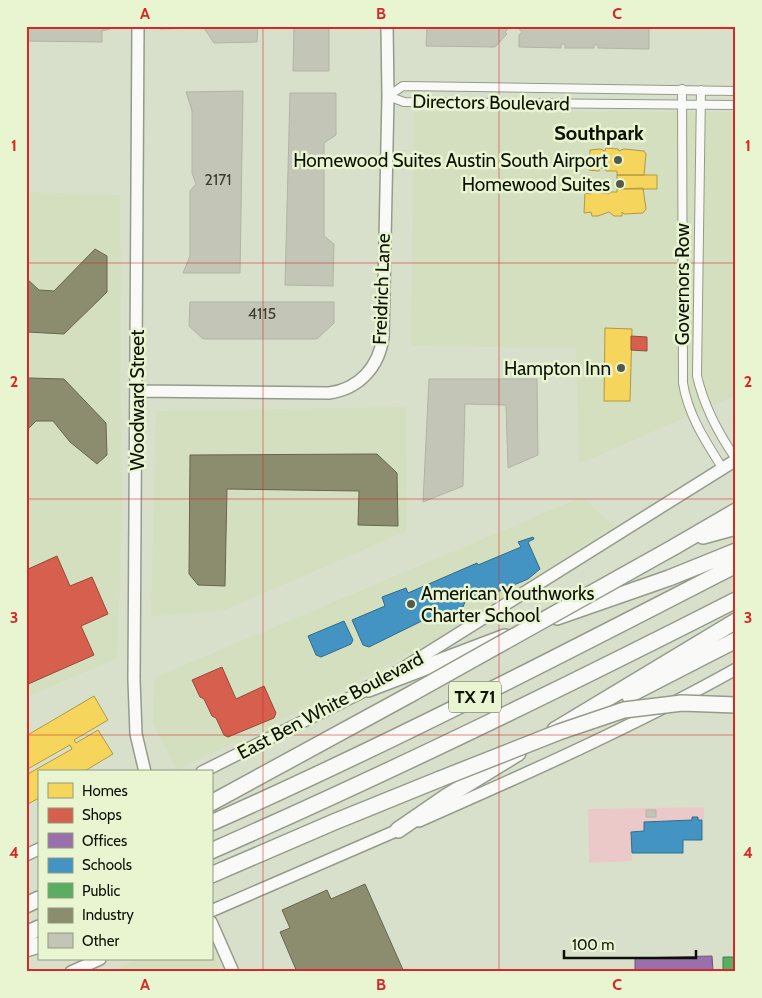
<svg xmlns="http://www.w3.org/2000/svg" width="762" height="998" font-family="Cabin,sans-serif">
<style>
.built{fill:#d3dfbe}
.green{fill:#ecc9c9}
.homes{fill:#f6d55c;stroke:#b09a42}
.shops{fill:#d6604d;stroke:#9a4837}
.offices{fill:#9970ab;stroke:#6f5479}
.schools{fill:#4393c3;stroke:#336c8a}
.public{fill:#5aae61;stroke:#437f45}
.industry{fill:#8c8c6e;stroke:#66674e}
.building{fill:#c3c6b6;stroke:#b1b4a4}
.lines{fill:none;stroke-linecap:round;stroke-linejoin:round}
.street-casing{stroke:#959b8b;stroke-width:10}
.secondary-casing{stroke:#959b8b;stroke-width:14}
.highway-casing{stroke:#959b8b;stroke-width:18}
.street{stroke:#f9faf7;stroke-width:8}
.secondary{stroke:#f9faf7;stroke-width:11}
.highway{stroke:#f9faf7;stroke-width:15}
.highway-bridge-casing{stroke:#959b8b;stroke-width:18;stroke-linecap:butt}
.highway-bridge{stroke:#f9faf7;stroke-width:15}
.grid{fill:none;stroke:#d62828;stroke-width:1;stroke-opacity:0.55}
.poi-dot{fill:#54594a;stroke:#e8f5d0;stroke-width:2}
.labels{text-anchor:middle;stroke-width:5;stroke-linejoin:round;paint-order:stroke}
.number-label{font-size:16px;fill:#3a3e31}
.shield{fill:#e8f5d0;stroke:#4f5542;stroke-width:1}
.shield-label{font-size:18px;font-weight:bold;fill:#0d1105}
.street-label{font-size:19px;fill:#0d1105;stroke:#e8f5d0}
.poi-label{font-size:19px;fill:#0d1105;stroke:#e8f5d0;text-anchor:end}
.neighbourhood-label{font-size:20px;font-weight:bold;fill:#0d1105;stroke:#e8f5d0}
.neatline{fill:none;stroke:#d62828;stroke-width:2}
.grid-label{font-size:16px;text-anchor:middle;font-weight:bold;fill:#d62828}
</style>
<rect width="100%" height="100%" fill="#d8e0cb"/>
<!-- built -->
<path class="built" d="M414 112H736V395L579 464 576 348 411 346Z
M26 192 120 195 122 522 117 658 26 697Z
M406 407 407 531 222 611 151 616 156 411Z
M582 497 614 526 436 639 306 708 176 770 153 724 154 678Z
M211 945 222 972H111L139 959H211Z"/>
<!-- green -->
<path class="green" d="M704 807V820L692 817V820L644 822V831L631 832 632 861 589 863 588 809Z"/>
<!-- homes -->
<path class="homes" d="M606 148 618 149 619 151 624 149 644 151 646 154 644 175H617V171H606L605 168H600L599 171 589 170 590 150 600 149 605 151Z
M617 175H657V189H617Z
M643 188 646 209 643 213 624 214 622 212V216H614L609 212 598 216H592L591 212 584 213 585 193 591 194 592 189H599V192L609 194 610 192H617V189Z
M605 328 632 329 630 401H604Z
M94 696 108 720 74 740 76 743 98 730 113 754 83 772H39V798L26 805V775L72 749 70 745 26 770V736Z"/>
<!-- shops -->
<path class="shops" d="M631 336 647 337V351L631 350Z
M57 556 70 586 92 577 108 614 81 626 94 655 26 685V570Z
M222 667 236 699 264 686 276 713 274 718 228 737 224 735 216 718 212 716 204 699 200 697 192 680Z"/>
<!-- offices -->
<path class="offices" d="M712 956 713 972H635V958Z"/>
<!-- schools -->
<path class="schools" d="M533 537 534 539 528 542 540 569 528 579 490 595 486 593 465 602 463 607 434 619 430 617 369 647 363 645 352 620 385 606 382 597 406 588 408 593 477 563 478 565 521 547 518 542Z
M344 621 353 640 351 644 321 657 316 655 308 636Z
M692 817H698V820H702V840H683V853H632L631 832 644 831V822L692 820Z"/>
<!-- public -->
<path class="public" d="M723 957H736V972H723Z"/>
<!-- industry -->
<path class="industry" d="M95 249 107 256V292L64 334 27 332 26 278 39 290 54 291Z
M29 378 64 379 106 423 107 455 97 464 70 442 53 421H36L26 431V381Z
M377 454 397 473 398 526 358 525 359 491 227 489 225 586 198 585 189 574 190 455Z
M365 884 404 972H297L280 932 290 928 282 910 327 890 331 899Z"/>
<!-- building -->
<path class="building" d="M26 26H110V29L102 31V42L26 41Z
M160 26H258L257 42 214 43 204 28 160 29Z
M294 26H334L329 29V71H293Z
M427 26H511L505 32 507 34 495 47 426 46Z
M516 26H649V49L598 48V45H594V48H565V44H561V48L519 47V35L522 32Z
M243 91 240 273H183L190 256V191L196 184 192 173V111L186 92Z
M290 93H336V135L324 143V236L334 244 333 286 285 285Z
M190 302H334V323L317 339H203L189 326Z
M429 379H537L538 455 508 468 506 405 465 404 463 486 423 502Z
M646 810H656V817H646Z"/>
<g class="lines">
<defs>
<path id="street" d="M682 89 683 383C688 415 706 442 723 469
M701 90 697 376C704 406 718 433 736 459
M388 96 403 86 736 91
M388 96 404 102 736 105"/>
<path id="secondary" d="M138 26 134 680 136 734 145 772
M137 391 329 393C359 389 379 367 383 337L388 96 387 26
M394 674 736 460
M202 772 374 686
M419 821C526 774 634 726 736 669
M26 855 39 849
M211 911 405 827
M211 922 233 972
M71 972 100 959"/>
<path id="highway" d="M703 536 736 527
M674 547 736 511
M557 617 669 578 736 551
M368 689 505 637
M629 695 736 640
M555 730 736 621
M211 803 411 694
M211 823C389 744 563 654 736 565
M398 830 446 797 518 753
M211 851C389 773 563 688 736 600
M211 875 334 822 440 779
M26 905 39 899
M26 934 39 928
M26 949 39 945"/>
</defs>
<!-- street casing -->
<use href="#street" class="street-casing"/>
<!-- secondary casing -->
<use href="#secondary" class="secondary-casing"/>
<!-- highway casing -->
<use href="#highway" class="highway-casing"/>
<!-- street -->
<use href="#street" class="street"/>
<!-- secondary -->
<use href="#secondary" class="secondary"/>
<!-- highway -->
<use href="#highway" class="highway"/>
<defs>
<path id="highway-bridge" d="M411 694 674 547
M440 779 559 732 624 710 682 703 736 705"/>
</defs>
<!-- highway-bridge casing -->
<use href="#highway-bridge" class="highway-bridge-casing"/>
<!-- highway-bridge -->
<use href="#highway-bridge" class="highway-bridge"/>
</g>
<!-- grid -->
<path class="grid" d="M263 26V972M499 26V972M26 263H736M26 499H736M26 735H736"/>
<!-- markers -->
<g class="poi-dot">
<circle cx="618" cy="160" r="5"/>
<circle cx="620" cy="184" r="5"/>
<circle cx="621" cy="368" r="5"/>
<circle cx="411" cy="604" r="5"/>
</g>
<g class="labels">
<!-- number labels -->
<g class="number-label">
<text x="218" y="185">2171</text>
<text x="262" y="319">4115</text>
</g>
<!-- shield labels -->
<rect class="shield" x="449" y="681.5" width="52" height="31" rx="4"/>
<g class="shield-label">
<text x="475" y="703">TX 71</text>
</g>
<!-- street labels -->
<g class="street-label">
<text transform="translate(491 102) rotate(1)" y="7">Directors Boulevard</text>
<text transform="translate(682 284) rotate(-90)" y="7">Governors Row</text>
<text transform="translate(381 289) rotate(-88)" y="7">Freidrich Lane</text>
<text transform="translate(137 400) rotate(-90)" y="7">Woodward Street</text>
<text transform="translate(330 705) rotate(-28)" y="7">East Ben White Boulevard</text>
</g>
<!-- poi labels -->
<g class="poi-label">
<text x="608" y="167">Homewood Suites Austin South Airport</text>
<text x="610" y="191">Homewood Suites</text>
<text x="611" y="375">Hampton Inn</text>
<text x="421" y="600" text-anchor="start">American Youthworks<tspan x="421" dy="22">Charter School</tspan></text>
</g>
<!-- neighbourhood labels -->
<g class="neighbourhood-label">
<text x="599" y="140">Southpark</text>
</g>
</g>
<!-- border -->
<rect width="762" height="998" fill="none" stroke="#e8f5d0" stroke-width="55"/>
<!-- legend -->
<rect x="38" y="770" width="175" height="190" fill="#e8f5d0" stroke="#909a7f"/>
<rect x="48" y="783" width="25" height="15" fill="#f6d55c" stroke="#909a7f"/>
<text x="82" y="796" font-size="15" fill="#0d1105">Homes</text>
<rect x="48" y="808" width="25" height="15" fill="#d6604d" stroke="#909a7f"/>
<text x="82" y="820" font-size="15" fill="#0d1105">Shops</text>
<rect x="48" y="833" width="25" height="15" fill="#9970ab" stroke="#909a7f"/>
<text x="82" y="846" font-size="15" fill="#0d1105">Offices</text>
<rect x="48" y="858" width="25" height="15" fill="#4393c3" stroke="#909a7f"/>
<text x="82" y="870" font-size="15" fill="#0d1105">Schools</text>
<rect x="48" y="883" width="25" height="15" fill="#5aae61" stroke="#909a7f"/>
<text x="82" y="896" font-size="15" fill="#0d1105">Public</text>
<rect x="48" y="908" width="25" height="15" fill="#8c8c6e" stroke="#909a7f"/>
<text x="82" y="920" font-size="15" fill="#0d1105">Industry</text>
<rect x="48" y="933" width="25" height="15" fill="#c3c6b6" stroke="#909a7f"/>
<text x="82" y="946" font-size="15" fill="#0d1105">Other</text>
<!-- scale -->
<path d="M564 950v8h132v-8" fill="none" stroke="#0d1105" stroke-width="2.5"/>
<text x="572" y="950" font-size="15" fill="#0d1105" stroke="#e8f5d0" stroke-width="4" paint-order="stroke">100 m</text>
<rect x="28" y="28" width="706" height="942" class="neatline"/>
<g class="grid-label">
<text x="145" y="19">A</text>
<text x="381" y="19">B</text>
<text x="617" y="19">C</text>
<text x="14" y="151">1</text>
<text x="748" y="151">1</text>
<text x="14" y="387">2</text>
<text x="748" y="387">2</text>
<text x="14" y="623">3</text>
<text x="748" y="623">3</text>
<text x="14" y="858">4</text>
<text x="748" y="858">4</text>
<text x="145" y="990">A</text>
<text x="381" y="990">B</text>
<text x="617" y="990">C</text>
</g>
</svg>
